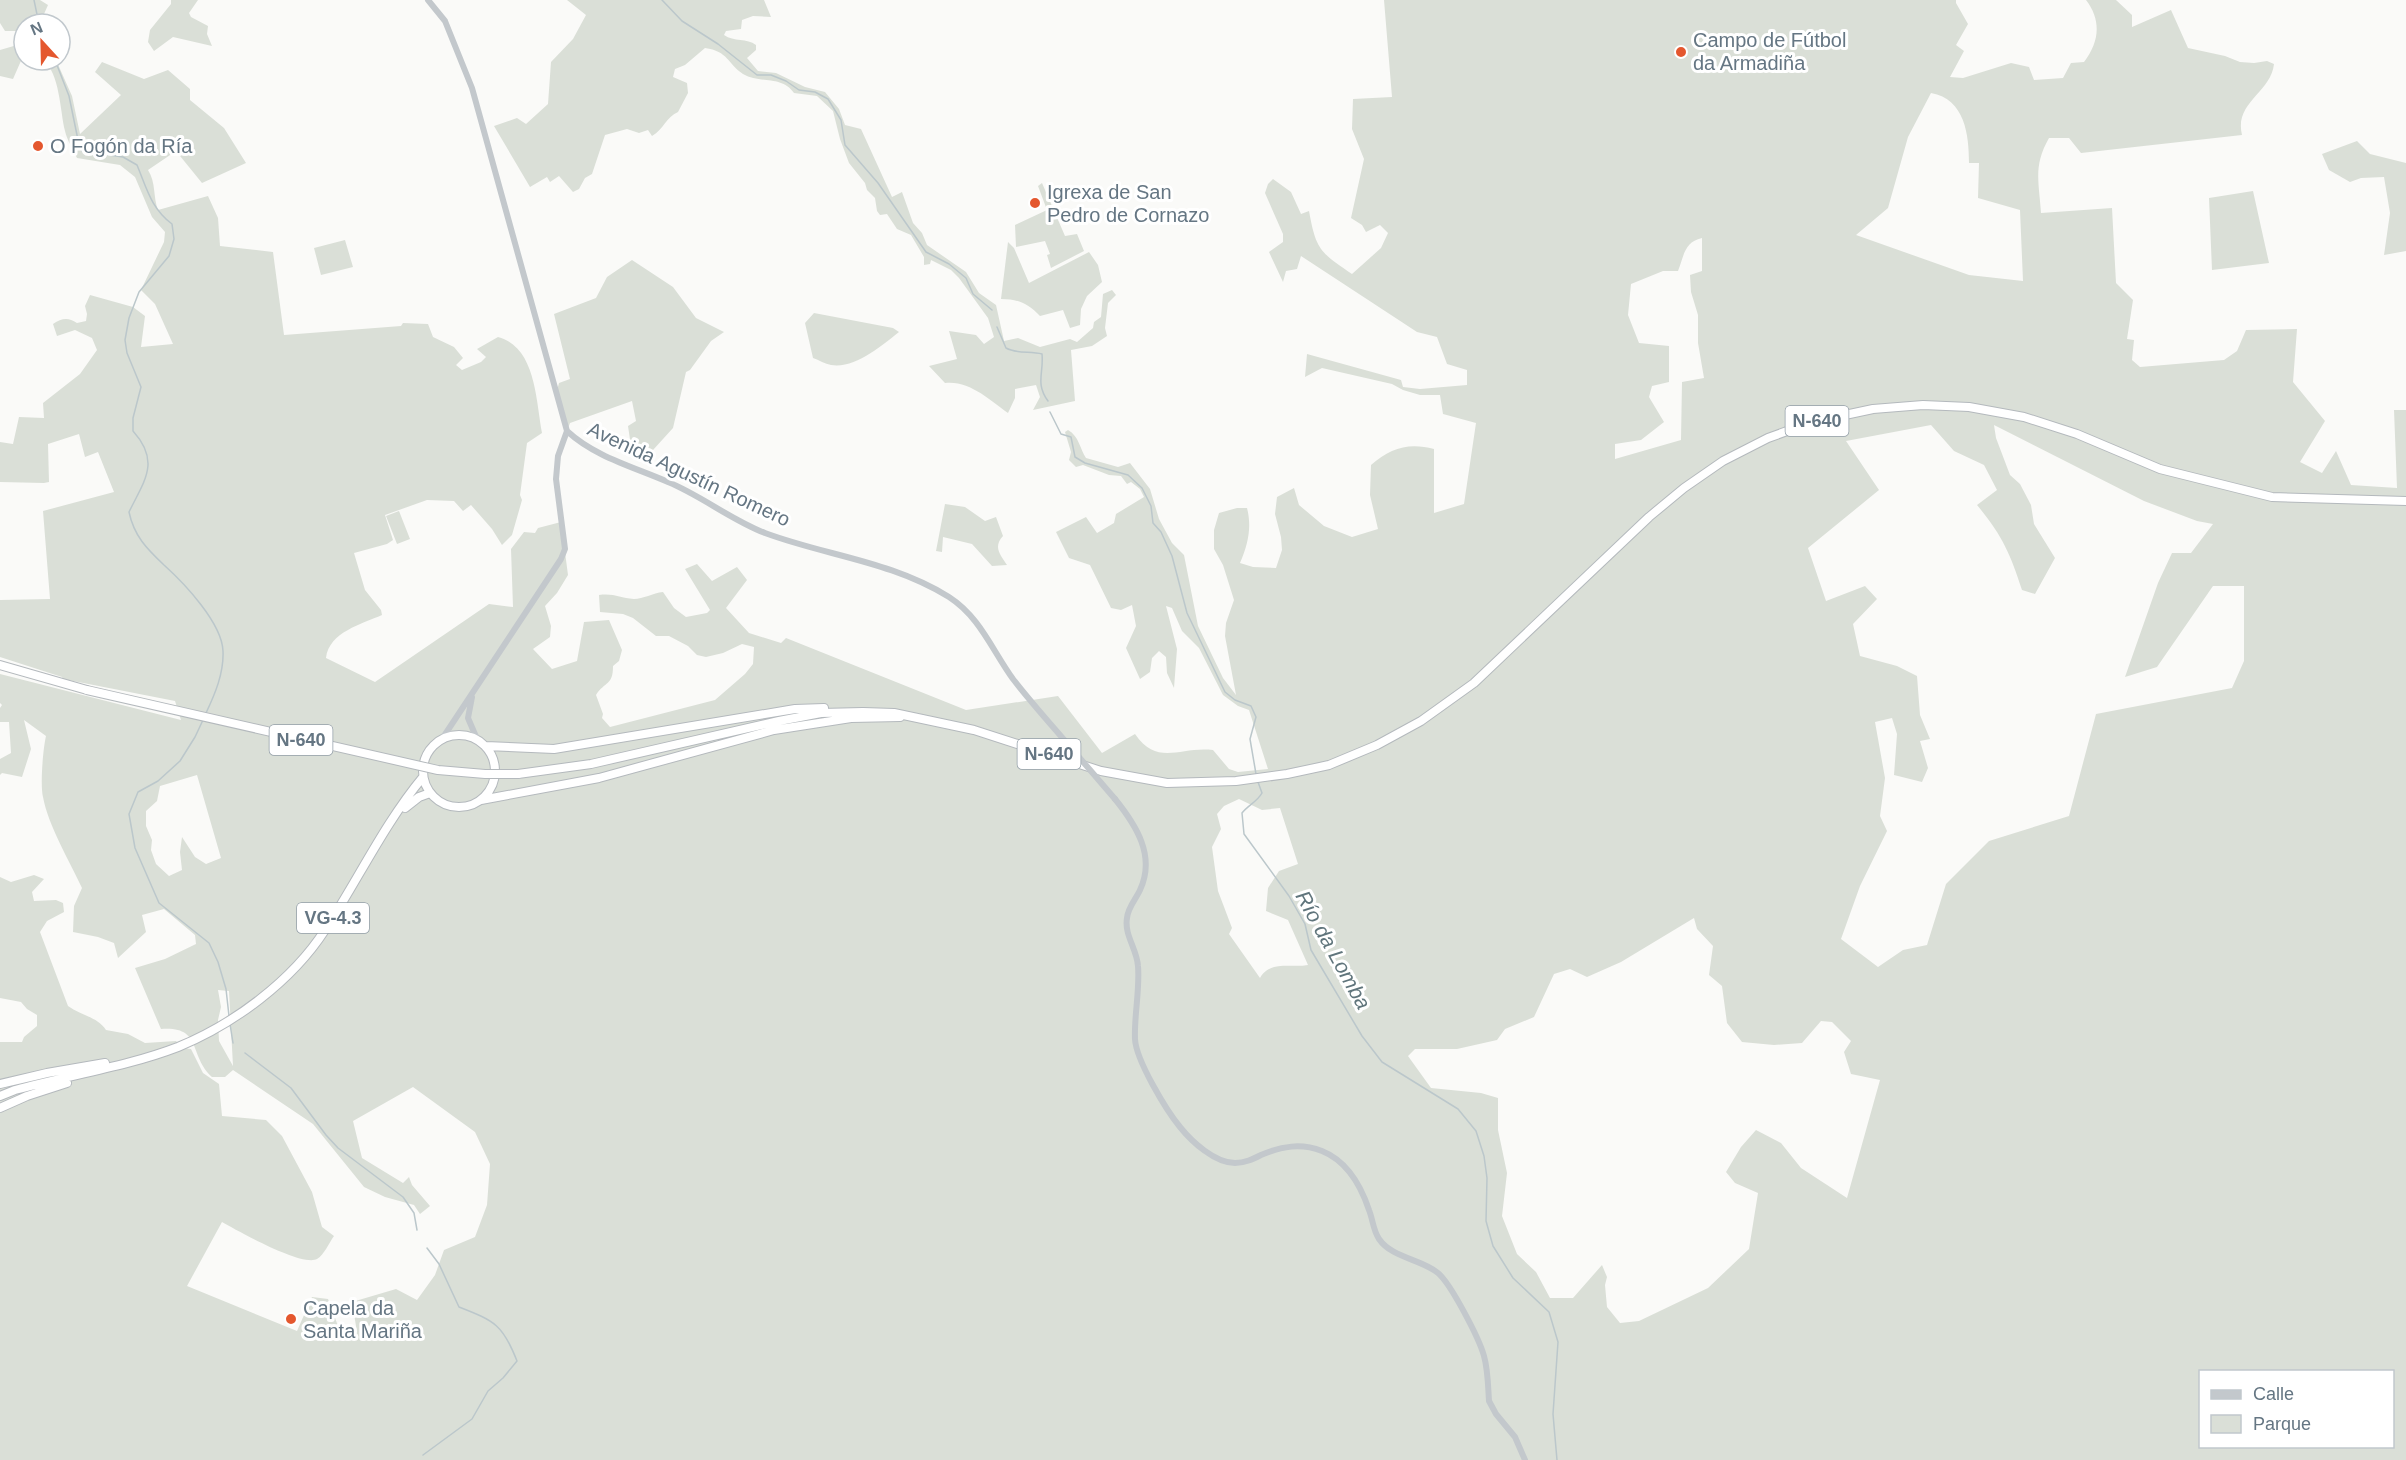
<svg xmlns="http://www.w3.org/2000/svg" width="2406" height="1460" font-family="Arial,sans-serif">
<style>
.green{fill:#dadfd7;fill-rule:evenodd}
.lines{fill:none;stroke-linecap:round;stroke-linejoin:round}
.stream{stroke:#bbc7cb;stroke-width:1.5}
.highway-casing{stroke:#b4b9bd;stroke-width:10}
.minor{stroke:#c3c8cc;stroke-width:6}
.highway{stroke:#fff;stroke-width:8}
.highway-bridge-casing{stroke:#b4b9bd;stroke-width:10;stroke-linecap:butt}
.minor-bridge{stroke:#c3c8cc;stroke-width:6}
.highway-bridge{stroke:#fff;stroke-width:8}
.poi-dot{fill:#e4572e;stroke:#fff;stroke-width:2}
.labels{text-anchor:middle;stroke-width:6;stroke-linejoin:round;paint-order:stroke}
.shield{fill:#fff;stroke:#939fa8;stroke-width:1.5}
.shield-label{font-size:18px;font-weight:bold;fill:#657683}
.poi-label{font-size:20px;fill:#657683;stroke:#fff;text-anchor:start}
.street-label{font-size:20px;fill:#657683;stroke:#fff}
.water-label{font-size:21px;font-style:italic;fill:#60757c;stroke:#fff}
</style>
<rect width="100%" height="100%" fill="#fafaf8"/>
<!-- green -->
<path class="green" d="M0 0H40L48 5 44 14 45 24H24V31H5L0 23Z
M171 0H198L189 13 191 17 208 26 207 34 212 46 173 37 154 51 148 42 150 30 171 4Z
M567 0H764L771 17 753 16 742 20 741 29 726 31 724 35C734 42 747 38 756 45V50L747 58 758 71 776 73 805 87 825 92 839 109 845 125 861 129 892 197 902 192 913 223 922 233 927 245 966 272 979 293 996 305 1004 341 1018 338 1040 347 1070 339 1077 342 1093 328 1094 322 1101 317 1103 294 1112 290 1116 295 1108 303 1105 328 1107 336 1092 346 1071 350 1075 401 1033 410 1040 397 1036 385 1015 389V398L1008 413C990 400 969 380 945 383L929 366 957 359 949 331 976 335 984 344 994 337 988 318 959 278 951 270 931 260 930 264 924 265V257L911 235 897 229 887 214 880 215 877 211 875 198 867 190 865 183 849 163 840 139 833 111 817 96 794 93C782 75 760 84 743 74 728 64 728 51 705 48L685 65 675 69 673 77 687 83 688 93 678 112C666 117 664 129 652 136L648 130 639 133 627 129 605 135 592 174 585 178 579 189 573 192 559 176 550 182 547 177 530 187 494 126 517 118 526 124 548 104 551 62 573 39 586 15Z
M1384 0H1956V3L1968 24 1956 45 1964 51 1950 77 1963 78 2011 63 2029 67 2034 80 2063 78 2071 63 2084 62C2099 42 2102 21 2086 0H2116L2132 15V27L2171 10 2188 48 2225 56 2240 62 2254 63 2267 61 2274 64C2271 93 2234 102 2242 135L2081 153 2069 138H2049C2033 166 2039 182 2041 213L2112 208 2116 283 2133 300 2127 339 2134 340 2132 360 2140 367 2224 360 2237 351 2246 330 2297 329 2293 382 2325 421 2300 462 2322 473 2336 451 2351 485 2397 488 2394 410H2406V1460H0V1042H22L24 1037 37 1026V1015L27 1009 21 1002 0 998V877L11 882 34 875 44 879 32 892 34 901 56 900 63 903 64 912 47 921 40 932 68 1006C80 1015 98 1017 106 1030L128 1034 145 1043 176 1041 182 1048 191 1049 203 1073 219 1084 222 1116 266 1120 282 1136 312 1192 322 1227 334 1236C329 1243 324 1255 317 1259 302 1267 238 1231 222 1222L187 1286 297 1331 312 1297 328 1299 338 1326 347 1337 357 1332 352 1302 396 1289 417 1300 435 1275 444 1250 475 1237 487 1205 490 1164 475 1132 413 1087 353 1121 362 1158 403 1183 409 1177 412 1185 430 1206 420 1214 414 1205 385 1197 364 1187 313 1124 233 1070 225 1077H212C188 1055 203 1026 161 1029L135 968 165 959 196 944 195 935 164 909 142 915 146 932 118 958 114 943 98 937 73 932 74 906 82 888C70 862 48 825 43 797 40 785 43 749 46 736L24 720 31 749 22 777 2 773 0 775V759L11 753 9 722H0V708L2 705 0 703V674L181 720 175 701 63 679 62 677 0 657V600L50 599 43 511 114 492 98 452 85 457 79 434 48 444 49 482 44 483 0 482V442L13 444 19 417 44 418 43 403 80 374 97 350 92 338 75 330 57 336 53 324C62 318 68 317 77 323L86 321 87 314 85 306 90 295 133 307 145 316 141 347 173 344 155 304 141 290 164 242 165 232 152 217 135 177 120 165 77 158C73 149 67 140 65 131 60 111 60 73 43 60H56L72 96 80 134 121 95 95 72 102 62 144 79 168 70 190 89V100L224 128 246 163 202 183 176 151 148 170C156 182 153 197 158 210L208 196 218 218 220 246 273 252 284 335 401 326 403 323 428 324 433 337 454 347 463 358 456 365 462 370 481 362 486 357 477 349 498 337C536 347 536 401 542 433L527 443 520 495 522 500 512 535 502 545 492 529 471 505 463 511 454 501 427 500 385 515 393 540 387 544 354 553 365 590 381 610 382 615C362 624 329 632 326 658L375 682 489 604 513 607 511 549 524 532 535 533 538 528 561 522 568 575 557 593 545 606 551 626 550 637 533 649 552 669 577 661 584 622 609 620 622 650 619 661 613 666C613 686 605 681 596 695L603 714 602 718 610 727 715 700 745 674 753 664 754 647 742 644 723 653 706 657 697 655 688 646 669 636H656L633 618 623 614 600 612 599 595C614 593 620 598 634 599 643 599 653 593 663 592L674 608 686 617 707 613 710 610 685 569 697 564 712 581 737 567 747 580 726 608 749 633 781 643 786 638 966 710 1058 696 1102 753 1135 734C1158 767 1180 746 1213 750L1229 769 1238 772 1268 769 1249 710 1238 706 1223 695 1199 648 1182 631 1172 608 1166 606 1177 649 1174 688 1167 673 1166 657 1159 651 1152 658 1150 672 1140 679 1126 648 1136 626 1132 605 1121 610 1111 608 1090 565 1069 558 1056 532 1086 517 1097 533 1114 523 1116 514 1144 497 1140 489 1131 482 1127 484 1121 476 1109 475 1083 465 1076 467 1069 460 1071 452 1065 432 1068 430C1079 436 1080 449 1086 458L1118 467 1130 463 1150 489 1159 519 1172 543 1184 555 1198 626 1223 678 1236 695 1225 636 1226 623 1234 600 1223 565 1214 549V530L1219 513 1237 508H1247C1252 527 1248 545 1240 563L1253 567 1276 568 1282 550 1281 537 1275 514 1277 497 1294 488 1299 505 1324 526 1352 537 1378 529 1370 495 1371 465C1390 448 1409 442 1434 449V513L1464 504 1476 423 1443 414 1440 395H1420L1403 390 1392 384 1322 368 1305 377 1307 354 1401 380 1403 387 1420 389 1467 385V370L1447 364 1437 337 1417 332 1301 256 1297 269 1286 271 1283 282 1269 252 1283 242V234L1265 193 1268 184 1273 179 1291 192 1301 214 1309 211C1316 250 1320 252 1352 274L1381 248 1388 233 1380 225 1366 232 1362 225 1351 218 1364 159 1352 129 1353 99 1392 97ZM1931 93C1965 99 1969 135 1969 163H1979L1978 198 2020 210 2023 281 1969 275 1856 235 1888 208 1908 137ZM1702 238V271L1690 275 1691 292 1698 315V343L1704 378 1682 382 1681 440 1615 459V444L1641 440 1664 422 1649 397 1652 386 1669 382V346L1639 343 1628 315 1631 284 1663 271H1678C1684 256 1684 242 1702 238ZM1931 425 1954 451 1984 465 1997 490 1977 505C2002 535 2010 553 2022 590L2035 594 2055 558 2034 524 2031 505 2020 484 2010 475 1996 438 1994 425 2144 501 2197 521 2213 524 2191 553H2172L2158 583 2125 677 2157 667 2213 586H2244V661L2232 688 2096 714 2069 816 1989 841 1946 884 1927 945 1903 950 1878 967 1841 939 1860 886 1887 831 1880 816 1885 778 1875 722 1892 718 1897 734 1894 775 1922 782 1928 768 1920 741 1930 739 1920 715 1917 676 1897 666 1860 656 1853 624 1877 599 1865 586 1826 601 1808 548 1879 490 1846 441ZM197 775 221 858 206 864 195 857 182 837 180 852 182 870 169 876 156 864 151 850 152 840 146 826V811L157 801 160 786ZM1239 799 1262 810 1280 808 1298 864 1279 871 1268 888 1266 911 1288 920 1308 965C1291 968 1270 960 1260 978L1229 934 1232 928 1218 891 1212 847 1221 829 1217 814 1224 806ZM1694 918 1697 929 1713 946 1709 975 1722 986 1727 1023 1742 1042 1774 1045 1802 1043 1821 1021 1832 1022 1851 1041 1844 1052 1851 1074 1880 1080 1847 1198 1801 1168 1781 1143 1756 1130 1741 1147 1726 1172 1735 1183 1758 1193 1749 1249 1708 1288 1639 1321 1620 1323 1607 1307 1605 1285 1607 1277 1602 1265 1573 1298H1550L1536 1272 1517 1254 1502 1216 1507 1173 1498 1130V1098L1481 1093 1431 1088 1408 1056 1415 1049H1457L1497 1040 1505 1029 1534 1017 1554 974 1570 969 1587 977 1621 962ZM218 990 229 991 233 1066 219 1041 218 1020 221 1007ZM2200 1372H2392V1446H2200Z
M24 43V54L13 79 0 76V50Z
M2357 141 2370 154 2406 163V251L2384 255 2390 213 2384 177 2361 178 2350 182 2329 170 2322 154Z
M1042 183 1065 236 1077 234 1084 251 1051 268 1047 255 1050 254 1045 241 1016 247 1015 225 1047 210 1038 186Z
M2253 191 2269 263 2212 270 2209 198Z
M345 240 353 267 321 275 314 248Z
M1008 242 1014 248 1029 283 1089 252 1098 265 1102 282 1087 296 1081 309 1080 325 1070 328 1063 310 1040 316C1028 304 1019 299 1001 299Z
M632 260 673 287 696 318 724 332 711 341 690 370 686 372 673 428 653 450 632 453 628 426 636 421 632 401 570 423 567 431 556 394 559 383 570 379 554 314 596 298 607 277Z
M814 313 893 328 899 332C881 346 855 369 831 365 825 364 819 360 813 358L805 323Z
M945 504 965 507 985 521 996 517 1003 536C993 547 1000 554 1007 565L992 566 972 544 943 537 942 552 936 551Z
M399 511 410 539 397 544 386 516Z"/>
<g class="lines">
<!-- stream -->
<path class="stream" d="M34 0 39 24
M662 0 682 21 718 44 757 75H771L786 81 799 90 815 92 828 99 841 120 845 145 878 183 926 252 949 264 966 278 973 294 992 310
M55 60 69 96 78 140 82 151 123 157 137 165C147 189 151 208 172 224L174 239 169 256 139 292 129 318 125 340 127 353 141 387 133 418V431C161 462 144 481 129 512 134 536 147 549 164 565 184 583 222 623 223 651 224 673 215 694 206 713
M997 327 1006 348C1017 354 1030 351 1042 354 1044 373 1035 383 1048 401
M1050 412 1061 434 1071 437 1075 457 1085 463 1128 475 1142 488 1151 506 1153 523 1161 532 1172 556 1187 613 1225 692 1235 700 1251 706 1256 717 1250 739 1256 774
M203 720 195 737 180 761 158 781 138 792 129 814 135 848 159 903 209 943 218 962 226 989 229 1016
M1258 782 1262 793C1257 802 1248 805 1242 813L1244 834 1289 896 1305 924 1311 950 1362 1036 1382 1062 1458 1109 1476 1131 1484 1156 1487 1178 1486 1221 1493 1246 1513 1278 1549 1312 1558 1342 1553 1414 1557 1460
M230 1024 233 1043
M245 1053 291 1088 326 1135 338 1148 403 1197 414 1213 417 1230
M423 1455 472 1419 488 1391 503 1378 517 1361C503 1325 495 1321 459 1307L439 1264 427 1248"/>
<defs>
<path id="highway" d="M0 665 87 690
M423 771a36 36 0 1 1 72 0a36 36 0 1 1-72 0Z
M486 746 554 749 795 709 824 708
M518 774 591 764 779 721 821 713 863 712 894 713 974 730 1101 771 1167 783 1236 781 1287 774 1329 765 1377 745 1421 721 1474 683 1649 517 1684 488 1723 461 1768 438 1812 422 1873 409 1923 405 1969 407 2024 417 2077 434 2160 469 2272 497 2406 501
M481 800 599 778 774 730 851 718 900 717
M405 808 419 797 430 793
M0 1084 47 1073 105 1063
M0 1096 15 1090C69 1075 126 1067 178 1047 234 1024 292 981 325 930 358 880 384 824 423 777
M0 1108 27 1096 67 1083"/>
</defs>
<!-- highway casing -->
<use href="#highway" class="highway-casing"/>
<!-- minor -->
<path class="minor" d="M428 0 445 21 472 88 567 431C595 457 634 467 668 482 702 496 731 520 765 533 827 556 891 561 949 597 980 617 992 650 1013 679 1030 701 1048 721 1066 742
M472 697 468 718 477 739
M442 739 561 559 565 549 556 479 558 456 567 431
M1115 799C1136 825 1156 856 1140 890 1136 899 1128 907 1127 918 1124 935 1137 949 1138 966 1140 990 1134 1015 1135 1039 1136 1060 1166 1110 1180 1127 1192 1142 1215 1163 1235 1163 1245 1163 1253 1159 1261 1155 1282 1146 1301 1143 1322 1151 1347 1161 1361 1186 1369 1210 1373 1220 1373 1230 1379 1239 1392 1258 1421 1259 1438 1273 1451 1284 1479 1338 1484 1356 1488 1370 1488 1386 1489 1401L1496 1414 1515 1437 1525 1460"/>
<!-- highway -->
<use href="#highway" class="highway"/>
<defs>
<path id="highway-bridge" d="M87 690 438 770 485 774H518"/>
</defs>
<!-- highway-bridge casing -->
<use href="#highway-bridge" class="highway-bridge-casing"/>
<!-- minor-bridge -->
<path class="minor-bridge" d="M1066 742 1115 799"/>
<!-- highway-bridge -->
<use href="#highway-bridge" class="highway-bridge"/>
</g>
<!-- markers -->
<g class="poi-dot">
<circle cx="1681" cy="52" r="6"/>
<circle cx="38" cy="146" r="6"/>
<circle cx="1035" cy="203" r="6"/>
<circle cx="291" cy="1319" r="6"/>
</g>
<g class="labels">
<!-- shield labels -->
<g class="shield">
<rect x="1785.5" y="406" width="63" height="30" rx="4.5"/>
<rect x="269.5" y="725" width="63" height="30" rx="4.5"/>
<rect x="1017.5" y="739" width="63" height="30" rx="4.5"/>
<rect x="297" y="903" width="72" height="30" rx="4.5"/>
</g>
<g class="shield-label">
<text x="1817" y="427">N-640</text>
<text x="301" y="746">N-640</text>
<text x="1049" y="760">N-640</text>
<text x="333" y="924">VG-4.3</text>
</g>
<!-- poi labels -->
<g class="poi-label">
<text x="1693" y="47">Campo de Fútbol<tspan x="1693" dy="23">da Armadiña</tspan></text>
<text x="50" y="153">O Fogón da Ría</text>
<text x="1047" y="199">Igrexa de San<tspan x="1047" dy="23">Pedro de Cornazo</tspan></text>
<text x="303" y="1315">Capela da<tspan x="303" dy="23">Santa Mariña</tspan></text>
</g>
<!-- street labels -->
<g class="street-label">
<text transform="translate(689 474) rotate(25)" y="7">Avenida Agustín Romero</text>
</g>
<!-- water labels -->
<g class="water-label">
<text transform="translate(1333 950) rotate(61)" y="7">Río da Lomba</text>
</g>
</g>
<!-- legend -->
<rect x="2199" y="1370" width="195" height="78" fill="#ffffff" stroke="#c1c8cd" stroke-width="1.5"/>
<rect x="2211" y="1390" width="30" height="9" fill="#c3c8cc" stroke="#c1c8cd" stroke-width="1.5"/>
<text x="2253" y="1400" font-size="18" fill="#657683">Calle</text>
<rect x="2211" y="1415" width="30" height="18" fill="#dadfd7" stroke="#c1c8cd" stroke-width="1.5"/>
<text x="2253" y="1430" font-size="18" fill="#657683">Parque</text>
<!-- north arrow -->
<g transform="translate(42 42) rotate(338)"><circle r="28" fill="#ffffff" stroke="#c1c8cd" stroke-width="1.5"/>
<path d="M0-4.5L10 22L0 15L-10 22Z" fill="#e4572e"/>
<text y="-9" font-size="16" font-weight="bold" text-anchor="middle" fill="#657683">N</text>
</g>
</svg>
